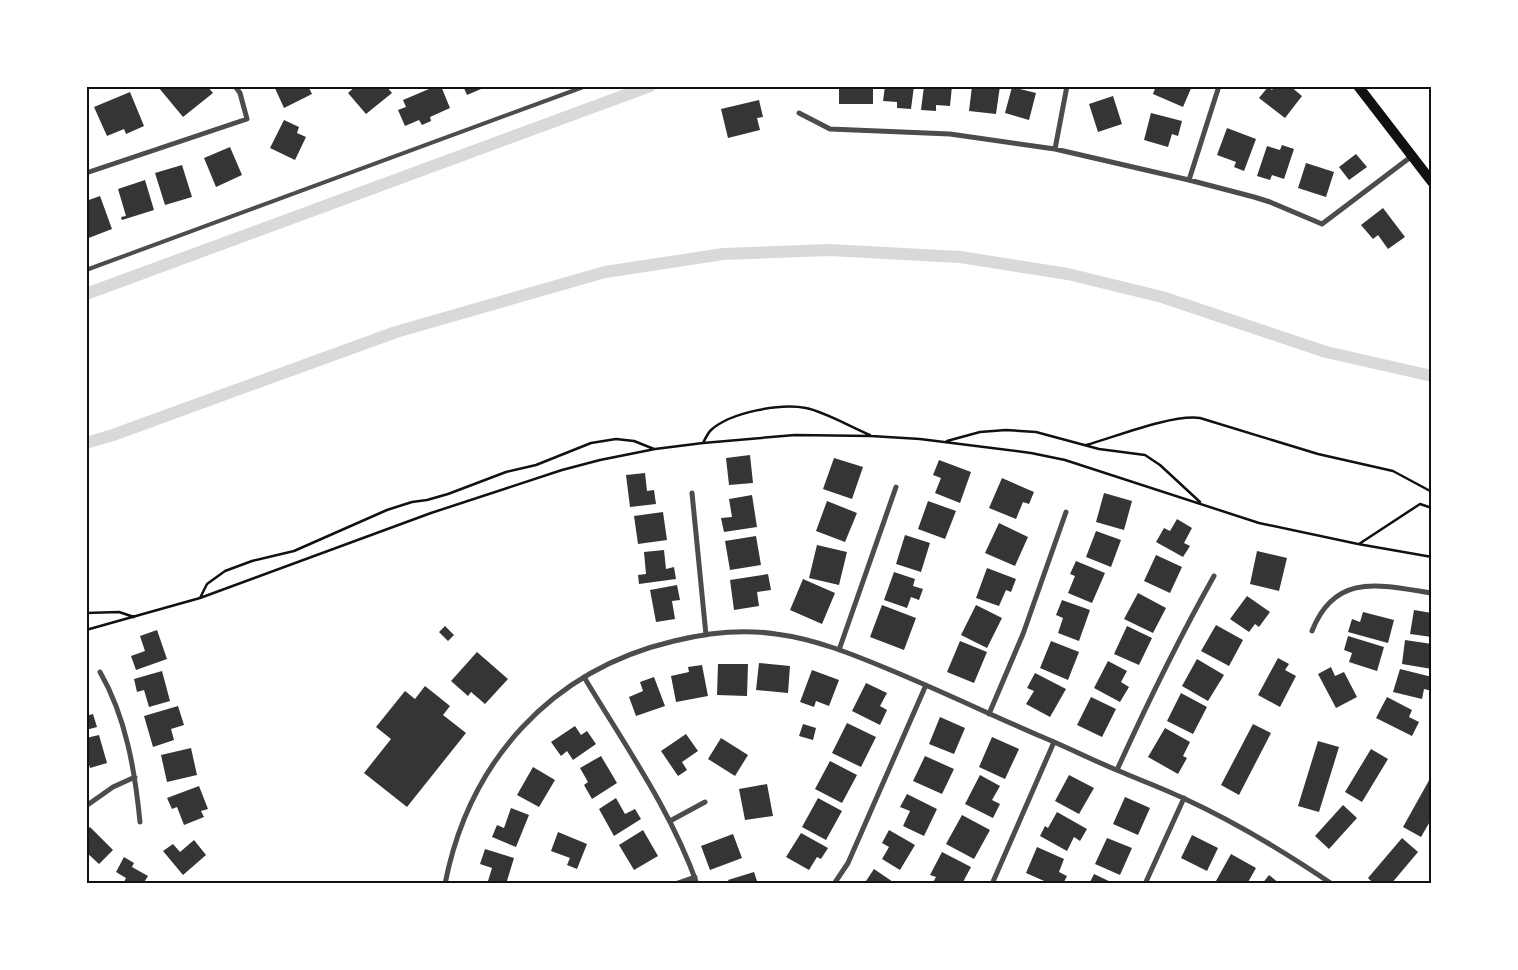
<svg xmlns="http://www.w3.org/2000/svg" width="1518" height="970" font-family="'Open Sans',sans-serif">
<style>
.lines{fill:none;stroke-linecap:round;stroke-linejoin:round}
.canal{stroke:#d9d9d9;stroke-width:12}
.building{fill:#353535}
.path{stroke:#111;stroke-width:2.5}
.service{stroke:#4c4c4c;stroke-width:4}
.minor{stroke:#4c4c4c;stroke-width:5}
.secondary{stroke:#111;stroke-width:10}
.neatline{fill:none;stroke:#111;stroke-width:2}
</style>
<rect width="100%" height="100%" fill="#fff"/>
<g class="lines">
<!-- canal -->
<path class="canal" d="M86 294 650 86
M86 443 113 435 396 332 605 272 723 254 829 250 960 257 1068 274 1162 297 1326 352 1432 376"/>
</g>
<!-- building -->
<path class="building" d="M162 86H207L213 93 183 117 159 88Z
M274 86H308L312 94 284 108Z
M356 86H386L392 93 366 114 348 93Z
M436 86H441L450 108 430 117 431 121 422 125 419 120 405 126 398 110 406 107 403 100Z
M463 86H488L467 95Z
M839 86H873V104H839Z
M885 86H914L911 109 897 108V102L883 101Z
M924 86H952L950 106 936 105V111L921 110Z
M972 86H1000L996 114 969 111Z
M1156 86H1192L1183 107 1153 94Z
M1275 86H1290L1302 96 1285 118 1259 98 1268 87 1272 90Z
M1012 87 1036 93 1029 120 1005 113Z
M130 92 144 126 126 134 124 129 107 136 94 107Z
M1113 96 1122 124 1098 132 1089 104Z
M759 100 763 117 757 118 760 130 728 138 721 109Z
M1151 113 1182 121 1178 136 1172 134 1168 147 1144 140Z
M284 120 299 127 297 133 306 137 295 160 270 148Z
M1227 128 1256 139 1244 171 1234 167 1236 162 1217 155Z
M1282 145 1294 149 1284 179 1272 175 1270 180 1257 176 1267 146 1280 150Z
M230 147 242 175 216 187 204 158Z
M1356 154 1367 167 1349 180 1339 167Z
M1306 163 1334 172 1326 197 1298 188Z
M182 165 192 197 165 205 155 173Z
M145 180 154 210 122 220 121 217 126 216 118 189Z
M100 196 112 229 86 239V201Z
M1383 208 1405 237 1388 249 1378 235 1373 239 1361 225Z
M750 455 753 483 729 485 726 458Z
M834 458 863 467 852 499 823 489Z
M939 460 971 472 960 503 935 493 941 478 933 475Z
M645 473 647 491 654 490 656 504 630 507 626 475Z
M1002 478 1034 492 1029 504 1023 502 1016 519 989 508Z
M1104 493 1132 501 1124 530 1096 522Z
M752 495 757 527 724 532 721 518 732 517 729 499Z
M827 501 857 513 845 542 816 531Z
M928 501 956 511 945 539 918 529Z
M663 512 667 540 638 544 634 516Z
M1177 519 1192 528 1184 543 1190 546 1183 557 1156 542 1164 528 1170 531Z
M999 523 1028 537 1015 566 985 553Z
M1096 531 1121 540 1111 567 1086 557Z
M905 535 930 543 921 572 896 564Z
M756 536 761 565 730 570 725 541Z
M817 545 847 552 839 585 809 578Z
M664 550 666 569 674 567 676 579 639 584 638 575 646 574 644 552Z
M1257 551 1287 558 1279 591 1250 584Z
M1156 555 1182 567 1170 593 1144 581Z
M1076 561 1105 573 1092 603 1068 593 1075 576 1070 574Z
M987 568 1016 579 1011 592 1006 590 999 606 976 598Z
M894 572 915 579 913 586 923 589 919 600 911 597 907 608 884 600Z
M768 574 771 590 757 592 759 606 734 610 730 580Z
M803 579 835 593 822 624 790 610Z
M677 585 680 600 672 601 675 619 656 622 650 590Z
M1138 593 1166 608 1153 633 1124 619Z
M1247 596 1270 612 1259 627 1255 624 1249 632 1230 619Z
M1062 600 1090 610 1079 641 1058 633 1063 618 1056 615Z
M882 605 916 618 904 650 870 637Z
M976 605 1002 618 987 648 961 635Z
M1414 610 1432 613V637L1410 634Z
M1363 612 1394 620 1388 643 1348 632 1352 619 1360 622Z
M1216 625 1243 640 1229 666 1201 651Z
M445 626 454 635 448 641 439 632Z
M1127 626 1152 638 1139 665 1114 654Z
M157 630 167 659 136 670 131 656 145 651 140 636Z
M1348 636 1384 647 1377 671 1349 662 1352 653 1344 650Z
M1405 640 1432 644V669L1402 664Z
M960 641 987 652 974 683 947 672Z
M1051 641 1079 652 1068 680 1040 668Z
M477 652 508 679 485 704 471 692 468 696 451 681Z
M1278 658 1289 664 1285 670 1296 676 1280 707 1258 695Z
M1197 659 1224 675 1208 701 1182 686Z
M1108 661 1127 671 1121 682 1129 687 1120 702 1094 688Z
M759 663 790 666 788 693 756 690Z
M718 664H748L747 696 717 695Z
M702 665 708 696 676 702 671 676 689 672 688 667Z
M1331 667 1335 676 1344 672 1357 697 1336 708 1318 674Z
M1400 669 1432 677V691L1424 689 1422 699 1393 692Z
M812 670 839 680 829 706 816 701 814 707 800 702Z
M162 671 170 701 149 707 144 690 137 692 134 679Z
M1035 673 1066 689 1050 717 1026 704 1034 691 1027 688Z
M654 677 665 706 636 716 629 697 643 691 640 682Z
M866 683 887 693 880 706 887 710 880 725 852 711Z
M425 686 450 706 443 715 466 733 407 807 364 773 391 739 376 727 405 691 415 699Z
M1181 693 1207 707 1193 734 1167 721Z
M1091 697 1116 709 1102 737 1077 725Z
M1387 697 1412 710 1409 717 1419 722 1412 736 1376 718Z
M178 706 184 725 171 729 174 740 153 747 144 716Z
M93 714 97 727 86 730V716Z
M940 717 965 728 954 754 929 744Z
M847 723 876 737 861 767 832 753Z
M803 724 816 728 813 740 799 736Z
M1253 724 1271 733 1239 795 1221 785Z
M575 726 581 735 587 731 596 744 573 760 567 751 561 756 551 742Z
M1165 728 1190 742 1183 756 1187 758 1178 774 1148 757Z
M686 734 698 751 682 762 687 770 678 776 661 751Z
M99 735 107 763 90 768 86 754V738Z
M992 737 1019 749 1005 779 979 767Z
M721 738 748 755 735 776 708 759Z
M1318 741 1339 747 1319 812 1298 806Z
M191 748 197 775 167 782 161 755Z
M1371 749 1388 759 1362 802 1345 792Z
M601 756 617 783 592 799 584 785 588 782 580 768Z
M925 756 954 769 942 794 913 781Z
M830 761 857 775 842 803 815 789Z
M533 767 555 780 539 807 517 795Z
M980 775 1000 786 992 800 1000 804 993 818 965 804Z
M1069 775 1094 788 1079 814 1055 801Z
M1432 775V818L1421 837 1403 827Z
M767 784 773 816 745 820 739 789Z
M199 786 208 809 201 811 204 817 184 825 177 807 172 809 167 798Z
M907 794 937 809 924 836 903 826 910 811 900 807Z
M1125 797 1150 808 1138 835 1113 824Z
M616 798 625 814 635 809 641 819 614 836 599 809Z
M818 798 842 811 826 840 802 827Z
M1343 805 1357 818 1329 849 1315 836Z
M511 808 529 815 516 847 492 837 497 825 504 828Z
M1057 812 1087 829 1080 841 1074 837 1067 851 1040 836 1045 826 1048 828Z
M962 815 990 830 974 859 946 844Z
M90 827 113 850 99 864 86 852V831Z
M643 830 658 856 634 870 619 845Z
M889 830 915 845 900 870 882 859 889 847 882 843Z
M558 832 587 844 577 869 567 865 570 858 551 851Z
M801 833 828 848 821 859 817 857 809 870 786 857Z
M733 834 742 858 710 870 701 846Z
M1192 835 1218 848 1207 871 1181 858Z
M1107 838 1132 848 1120 875 1095 864Z
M1402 838 1418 852 1391 884H1374L1368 878Z
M194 840 206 855 183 875 163 851 173 844 180 852Z
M1037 847 1064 859 1059 872 1067 876 1063 884H1051L1026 873Z
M485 849 514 858 506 884H499L488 881 492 868 480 864Z
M942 852 971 867 962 884H932L936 877 930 875Z
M1231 854 1256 868 1247 884H1221L1216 881Z
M124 857 134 863 132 867 148 876 143 884H123L126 878 116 872Z
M874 869 896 884H864Z
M754 872 758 884H730L728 880Z
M1094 874 1115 884H1089Z
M1269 875 1280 884H1262Z"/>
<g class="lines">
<!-- path -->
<path class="path" d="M947 441 980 432 1006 430 1036 432 1099 449 1145 455 1160 465 1200 502
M703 443C705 439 708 433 711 430 731 412 781 403 806 408 823 411 853 428 870 435
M1086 445C1115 437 1172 414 1200 418L1318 454 1393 471 1432 492
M1359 544 1420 504 1432 508
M200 598 207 584 225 571 252 561 294 551 387 510 412 502 427 500 448 494 506 472 536 465 591 443 616 439 634 441 654 449
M86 613 119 612 134 617
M86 630 200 598 431 513 562 470 600 460 655 449 703 443 795 435 871 436 920 439 1031 453 1065 460 1259 523 1358 544 1432 557"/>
<!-- service -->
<path class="service" d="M86 270 586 86"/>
<!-- minor -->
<path class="minor" d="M799 113 830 129 950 134 1055 149 1189 180 1254 197 1270 202 1322 224 1412 156
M1055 149 1067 86
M86 173 247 119 240 93 235 86
M1189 180 1219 86
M692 493 706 635
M1312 631C1335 572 1380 585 1432 593
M839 650 896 487
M100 672C126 717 135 771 140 822
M584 677C624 744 671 810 697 884
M989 714 1023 634 1066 512
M1117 770C1147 704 1178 640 1214 576
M86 806 113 787 135 777
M670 821 705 802
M445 884C469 761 551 670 674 641 706 633 743 629 776 634 815 639 852 654 888 669 939 690 989 714 1040 736 1067 747 1092 760 1119 771 1140 780 1162 788 1183 798 1235 822 1285 852 1332 884
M675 884 695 877
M834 884 848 863 926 685
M992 884 1054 742
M1145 884 1184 798"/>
<!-- secondary -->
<path class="secondary" d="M1358 86 1432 182"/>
</g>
<!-- border -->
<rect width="1518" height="970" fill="none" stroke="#ffffff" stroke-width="175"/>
<rect x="88" y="88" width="1342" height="794" class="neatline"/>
</svg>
